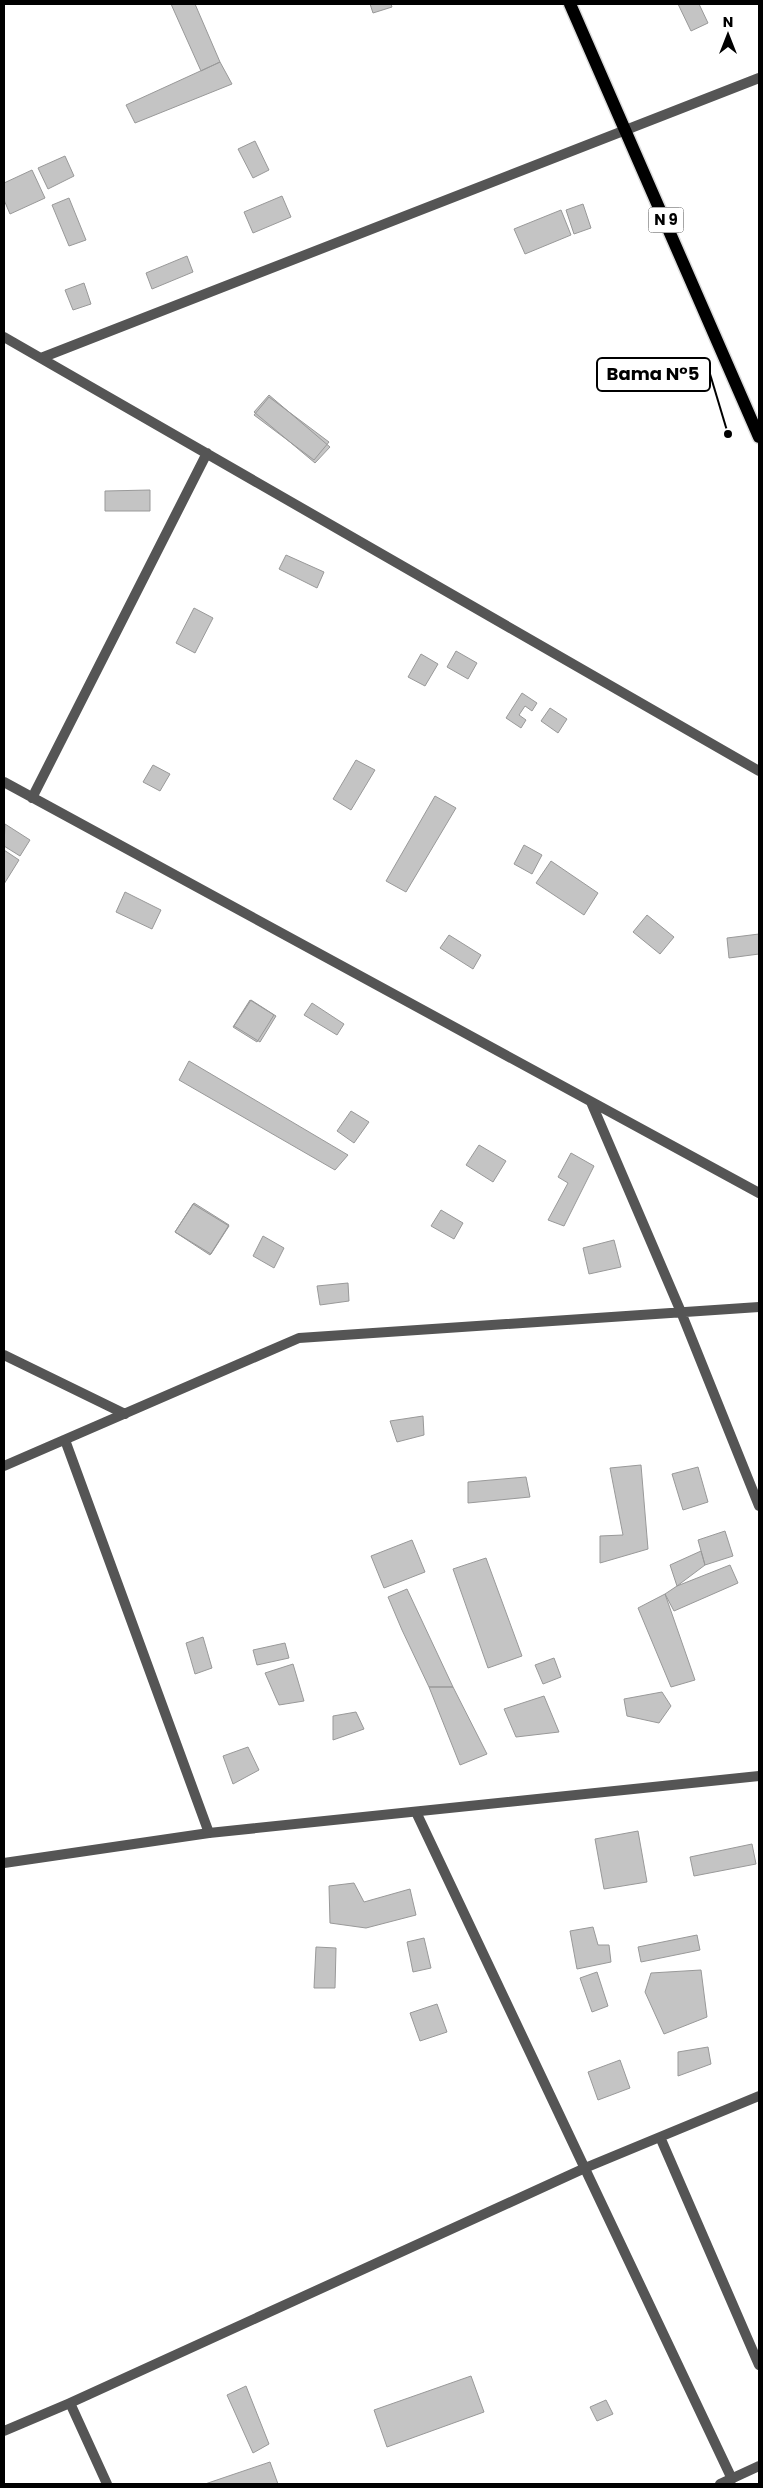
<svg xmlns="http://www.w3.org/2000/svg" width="763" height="2488" font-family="Poppins,sans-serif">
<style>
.building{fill:#c4c4c4;stroke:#999}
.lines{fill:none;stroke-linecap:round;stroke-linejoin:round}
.primary-casing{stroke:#dbdbdb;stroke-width:15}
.minor{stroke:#555;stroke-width:10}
.tertiary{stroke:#555;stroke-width:10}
.primary{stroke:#000;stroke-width:12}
.labels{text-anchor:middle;stroke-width:4;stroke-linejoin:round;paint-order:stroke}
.shield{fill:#fff;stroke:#4c4c4c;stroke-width:1}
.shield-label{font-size:15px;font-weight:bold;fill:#000}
.leader{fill:none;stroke:#000;stroke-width:2}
.callout-dot{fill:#000;stroke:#fff;stroke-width:2}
.callout{fill:#fff;stroke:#000;stroke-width:2}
.callout-label{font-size:18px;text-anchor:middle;font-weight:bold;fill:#000}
</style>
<rect width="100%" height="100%" fill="#fff"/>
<!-- building -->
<path class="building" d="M171 4H195L220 62 201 71Z
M370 4H391L392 7 373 13Z
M678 4H699L708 23 691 31Z
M220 62 232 84 135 123 126 105Z
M255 141 269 170 253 178 238 149Z
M65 156 74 176 48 189 38 168Z
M32 170 45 198 10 214 4 200V183Z
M282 196 291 217 253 233 244 212Z
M69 198 86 240 69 246 52 205Z
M583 204 591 228 574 234 566 210Z
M561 210 571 235 525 254 514 229Z
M187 256 193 272 152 289 146 273Z
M84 283 91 304 73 310 65 290Z
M269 395 330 447 315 463 254 412Z
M269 397 329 442 314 460 254 415Z
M150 490V511H105V491Z
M286 555 324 572 317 588 279 569Z
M194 608 213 618 195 653 176 643Z
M456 651 477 663 468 679 447 667Z
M421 654 438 664 425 686 408 677Z
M522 693 537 703 532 711 525 706 519 715 526 720 521 728 506 718Z
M550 708 567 719 558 733 541 721Z
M356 760 375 770 351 810 333 799Z
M153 765 170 774 160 791 143 782Z
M435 796 456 808 406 892 386 881Z
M5 824 30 840 20 856 4 846Z
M524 845 542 855 532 874 514 864Z
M4 850 19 860 4 884Z
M551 861 598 893 584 915 536 883Z
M125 892 161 910 152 929 116 912Z
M647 915 674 937 660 954 633 932Z
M759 934V954L729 958 727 938Z
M449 935 481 955 473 969 440 948Z
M250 1000 274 1015 257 1042 233 1027Z
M251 1000 276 1016 260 1042 234 1026Z
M312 1003 344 1024 337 1035 304 1015Z
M189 1061 348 1155 335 1170 179 1080Z
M351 1111 369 1122 354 1143 337 1131Z
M479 1145 506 1161 493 1182 466 1165Z
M571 1153 594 1166 564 1226 548 1220 568 1183 558 1177Z
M194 1203 229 1225 210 1255 175 1232Z
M193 1204 229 1226 211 1254 175 1232Z
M441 1210 463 1223 454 1239 431 1226Z
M263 1236 284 1248 274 1268 253 1256Z
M614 1240 621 1267 589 1274 583 1248Z
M348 1283 349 1301 320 1305 317 1286Z
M423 1416 424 1435 397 1442 390 1421Z
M641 1465 648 1549 600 1563V1536L623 1535 610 1468Z
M698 1467 708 1502 683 1510 672 1474Z
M526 1477 530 1497 468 1503V1482Z
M725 1531 733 1556 705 1565 698 1540Z
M412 1540 425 1572 384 1588 371 1556Z
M701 1551 705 1565 677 1586 670 1565Z
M486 1558 522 1656 488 1668 453 1569Z
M730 1565 738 1583 674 1611 665 1594 677 1586Z
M407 1589 453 1687H429L402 1630 388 1597Z
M665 1594 695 1680 671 1687 638 1608Z
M203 1637 212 1668 195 1674 186 1643Z
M285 1643 289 1658 257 1665 253 1650Z
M554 1658 561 1677 543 1684 535 1665Z
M293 1664 304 1701 279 1705 265 1673Z
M429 1687H453L487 1754 460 1765Z
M662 1692 671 1706 659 1723 627 1716 624 1699Z
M544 1696 559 1732 516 1737 504 1709Z
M356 1712 364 1729 333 1740V1716Z
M248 1747 259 1770 233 1784 223 1756Z
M638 1831 647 1882 604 1889 595 1839Z
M752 1844 756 1864 694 1876 690 1857Z
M354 1883 364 1902 410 1889 416 1915 366 1928 330 1923 329 1886Z
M593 1927 598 1945H609L611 1962 577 1969 570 1931Z
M697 1935 700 1950 641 1962 638 1947Z
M424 1938 431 1968 413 1972 407 1942Z
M316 1947 336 1948 335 1988H314Z
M701 1970 707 2017 664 2034 645 1992 651 1973Z
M597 1972 608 2006 592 2012 580 1978Z
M437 2004 447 2032 420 2041 410 2013Z
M708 2047 711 2064 678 2076V2052Z
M620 2060 630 2088 598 2100 588 2072Z
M471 2376 484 2412 387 2447 374 2410Z
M246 2386 269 2444 253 2453 227 2395Z
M606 2400 613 2414 597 2421 590 2407Z
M270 2462 278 2484H205Z"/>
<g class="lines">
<defs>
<path id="primary" d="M570 4 759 437"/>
</defs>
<!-- primary casing -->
<use href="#primary" class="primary-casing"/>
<!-- minor -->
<path class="minor" d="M4 337 759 771
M41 358 759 78
M4 782 759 1193
M32 798 207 453
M591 1102 681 1312 759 1506
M4 1355 125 1414
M65 1440 209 1833
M4 1466 299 1338 759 1307
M416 1812 732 2479
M660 2137 759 2365
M70 2403 107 2484
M4 2431 70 2403 585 2168 759 2096
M720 2484 759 2466"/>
<!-- tertiary -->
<path class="tertiary" d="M4 1863 209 1833 759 1776"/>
<!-- primary -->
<use href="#primary" class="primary"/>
</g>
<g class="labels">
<!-- shield labels -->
<rect class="shield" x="648.5" y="207.5" width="35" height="25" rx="4"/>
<g class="shield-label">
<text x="666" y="225">N 9</text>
</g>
</g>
<!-- callouts -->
<path class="leader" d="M728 434L710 374"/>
<circle class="callout-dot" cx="728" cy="434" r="5"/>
<rect class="callout" x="597" y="358" width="113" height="33" rx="5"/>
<g class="callout-label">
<text x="653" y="380">Bama N°5</text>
</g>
<!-- border -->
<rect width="763" height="2488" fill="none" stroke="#000000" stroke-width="10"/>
<!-- north arrow -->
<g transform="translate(728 35)" stroke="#ffffff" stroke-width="4" paint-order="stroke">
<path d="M0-4L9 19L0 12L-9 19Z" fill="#000000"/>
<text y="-8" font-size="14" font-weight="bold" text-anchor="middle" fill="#000000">N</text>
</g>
</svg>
